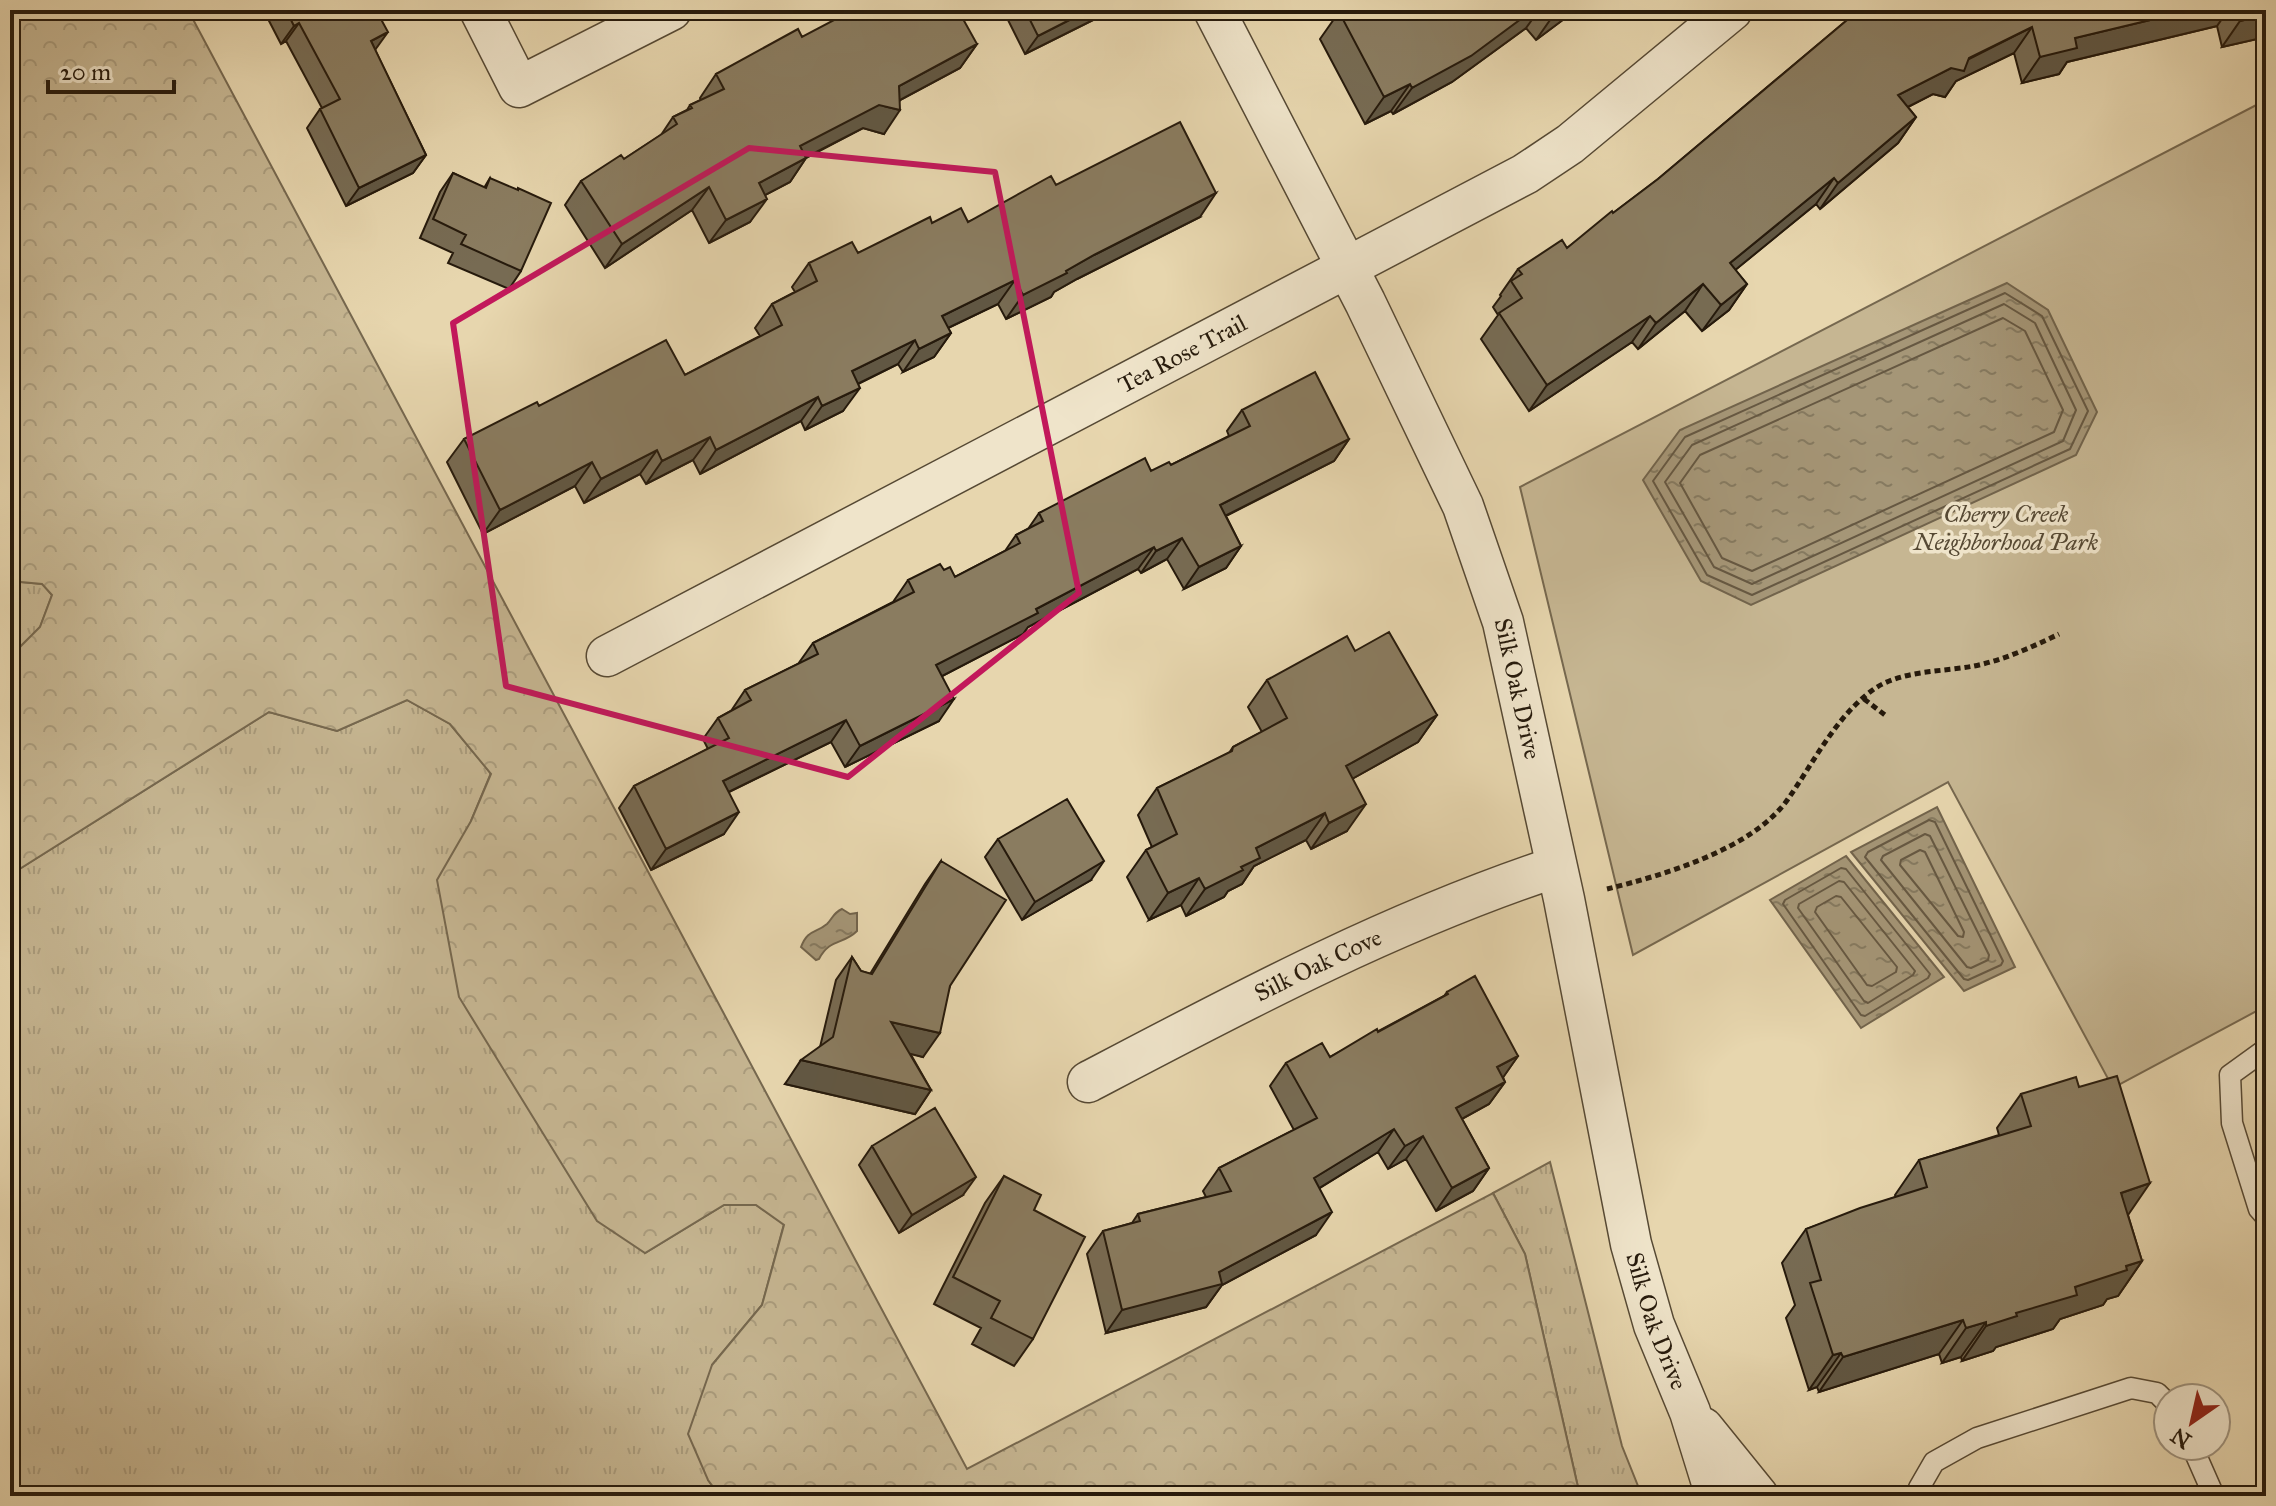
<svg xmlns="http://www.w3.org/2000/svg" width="2276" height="1506" font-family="'IM FELL Great Primer',serif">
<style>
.grass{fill:url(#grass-tufts);stroke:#76684f;stroke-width:2}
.forest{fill:url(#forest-crowns);stroke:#76684f;stroke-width:2}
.park{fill:#c6b692;stroke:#76684f;stroke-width:2}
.water{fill:url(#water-ripples);stroke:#72644c;stroke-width:2}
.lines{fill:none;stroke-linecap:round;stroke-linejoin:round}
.shore{stroke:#665842;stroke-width:2}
.service-casing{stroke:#564934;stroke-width:23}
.minor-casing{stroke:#564934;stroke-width:43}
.path{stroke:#261a0c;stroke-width:5;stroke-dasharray:6 4;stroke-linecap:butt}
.service{stroke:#efe4ca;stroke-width:20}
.minor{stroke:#efe4ca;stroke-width:40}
.wall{fill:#776b53;stroke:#261a0c;stroke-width:2}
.shaded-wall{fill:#615743;stroke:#261a0c;stroke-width:2}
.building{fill:#8a7c60;stroke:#261a0c;stroke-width:2}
.marked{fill:none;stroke:#c2185b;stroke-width:6;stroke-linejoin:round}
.labels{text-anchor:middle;stroke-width:7;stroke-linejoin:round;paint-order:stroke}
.street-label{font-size:24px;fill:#261a0c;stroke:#efe4ca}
.park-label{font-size:24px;font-style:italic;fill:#564934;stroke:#efe4ca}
</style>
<defs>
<pattern id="grass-tufts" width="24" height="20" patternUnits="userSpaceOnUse" patternTransform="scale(2)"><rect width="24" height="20" fill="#c6b692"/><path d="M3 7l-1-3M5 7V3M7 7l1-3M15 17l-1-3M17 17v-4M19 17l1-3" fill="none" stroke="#aa9c7d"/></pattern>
<pattern id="forest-crowns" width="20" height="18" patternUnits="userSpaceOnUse" patternTransform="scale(2)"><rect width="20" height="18" fill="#c6b692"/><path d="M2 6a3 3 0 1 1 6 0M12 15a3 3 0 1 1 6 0" fill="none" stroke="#aa9c7d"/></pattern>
<pattern id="water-ripples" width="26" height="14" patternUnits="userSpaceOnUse" patternTransform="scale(2)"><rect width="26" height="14" fill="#a59677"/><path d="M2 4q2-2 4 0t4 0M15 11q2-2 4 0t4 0" fill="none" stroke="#867a60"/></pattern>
</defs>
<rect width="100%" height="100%" fill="#e7d6ae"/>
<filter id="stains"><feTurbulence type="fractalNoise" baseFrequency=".0025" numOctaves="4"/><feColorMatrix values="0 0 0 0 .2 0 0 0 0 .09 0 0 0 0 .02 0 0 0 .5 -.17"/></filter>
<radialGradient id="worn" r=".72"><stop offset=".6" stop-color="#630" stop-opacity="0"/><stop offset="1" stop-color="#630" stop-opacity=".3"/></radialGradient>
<!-- grass -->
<path class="grass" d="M10 581 43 584 52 595 40 627 10 657Z
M407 700 450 724 491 773 471 821 645 1253 724 1205H756L784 1224 762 1305 712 1365 708 1480 720 1496H10V875L269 712 337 731Z
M1550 1162 1622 1446 1642 1496H1580L1525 1254 1493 1193Z"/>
<!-- forest -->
<path class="forest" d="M10 10H188L967 1469 1493 1193 1525 1254 1580 1496H720L708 1480 688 1434 712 1365 762 1305 784 1225 756 1205H724L645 1253 597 1221 459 997 437 880 471 821 491 774 450 724 407 700 337 731 269 712 10 875V657L40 627 52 595 42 584 10 581Z"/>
<!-- park -->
<path class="park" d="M2266 100V1006L2113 1088 1948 782 1633 955 1520 487Z"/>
<!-- water -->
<path class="water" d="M2007 283 2048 310 2097 412 2076 455 1751 605 1701 581 1643 480 1680 430Z
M1937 807 2015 967 1964 991 1851 852Z
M1846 856 1944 977 1861 1028 1770 900Z
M842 909 850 914 857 913V931C843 945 830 938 819 959L816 960 801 947C808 929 815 934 827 924 833 918 833 913 842 909Z"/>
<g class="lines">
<!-- shore -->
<path class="shore" d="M2005 293 2042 316 2088 411 2070 449 1752 595 1707 575 1653 481 1685 437Z
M2004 304 2035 323 2076 410 2063 441 1752 584 1714 567 1665 482 1692 445Z
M2003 318 2025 331 2063 410 2054 432 1752 571 1722 558 1680 483 1700 455Z
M1929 820 1935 822 2003 961 2001 965 1968 980 1964 979 1865 857 1868 852Z
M1925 834 1930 836 1989 955 1988 960 1971 968 1967 967 1881 860 1883 856Z
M1920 850 1925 852 1964 932 1963 937 1958 936 1900 865 1901 860Z
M1841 868 1846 869 1930 974 1928 978 1865 1016 1861 1015 1783 904 1785 900Z
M1839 881 1844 882 1915 971 1913 975 1868 1003 1864 1001 1798 908 1799 904Z
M1836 896 1841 897 1897 967 1896 972 1872 986 1867 985 1815 912 1817 907Z"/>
<defs>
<path id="service" d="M2266 1049 2230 1075 2232 1123 2259 1209 2266 1217
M2192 1446 2214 1496
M1919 1496V1488L1934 1462 1977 1438 2131 1388 2157 1393 2168 1404"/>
<g id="minor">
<path d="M480 10 519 87 671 10"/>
<path id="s1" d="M1214 10 1365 302 1463 506 1503 622 1564 899 1631 1244 1654 1325 1690 1412 1716 1496"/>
<path id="s2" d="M607 656 1525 174 1570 144 1732 10"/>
<path id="s3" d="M1088 1082C1242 1001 1390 922 1556 867"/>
<path d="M1703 1428 1758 1496"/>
</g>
</defs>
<!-- service casing -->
<use href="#service" class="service-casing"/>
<!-- minor casing -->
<use href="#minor" class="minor-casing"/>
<!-- path -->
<path class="path" d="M1864 699 1885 715
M1607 889C1664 875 1753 849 1788 799 1814 762 1836 716 1874 689 1902 670 1942 672 1974 666 2004 660 2032 647 2059 634"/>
<!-- service -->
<use href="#service" class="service"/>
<!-- minor -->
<use href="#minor" class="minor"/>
</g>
<!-- wall -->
<path class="wall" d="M270 10H376L375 50 426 155 413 173 346 206 307 128 320 109 322 108 286 41 281 44 266 15Z
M1003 10H1113L1025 54Z
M1343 10H1576L1536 40 1526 28 1452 82 1393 114 1391 111 1365 124 1320 39 1339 12Z
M1859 10H2266V37L2222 47 2217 26 2067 62 2059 74 2022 83 2014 53 1956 81 1945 97 1933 94 1908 107 1916 117 1898 143 1820 209 1816 204 1735 270 1747 284 1729 310 1702 331 1685 311 1638 349 1632 342 1529 411 1481 339 1498 315 1493 307 1501 296 1500 295 1518 269 1567 248 1658 179Z
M802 37 977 44 960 68 900 100 884 134 863 128 806 158 790 182 765 195 750 222 709 243 692 210 605 268 565 205 581 181 624 159 661 135 673 117 687 110 690 105 701 100 700 98 716 74Z
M453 173 484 188 490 178 521 271 509 289 448 263 453 253 420 238 440 192Z
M1056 185 1200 217 1077 279 1054 292 1051 297 1006 319 998 304 948 328 951 333 934 357 903 372 898 364 858 384 843 411 805 430 801 421 700 474 693 460 646 484 640 474 584 503 575 486 483 534 447 462 464 439 539 406 685 375 760 336 755 328 772 304 795 292 792 287 809 263 858 253 932 223 968 222Z
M1242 410 1349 439 1334 461 1226 516 1241 546 1226 568 1184 589 1167 559 1141 573 1138 569 1028 627 1023 634 942 676 939 721 845 767 831 742 729 792 724 834 651 870 619 808 634 786 708 749 703 739 718 718 731 711 745 690 798 664 813 643 893 602 908 580 944 570 955 577 1005 551 1016 535 1028 529 1039 513 1171 465 1229 436 1227 431Z
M1355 651 1437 715 1418 742 1352 779 1347 831 1311 849 1306 840 1254 866 1242 884 1228 891 1224 897 1186 916 1181 905 1149 920 1127 877 1146 850 1152 847 1138 815 1157 788 1229 753 1233 747 1262 732 1248 707 1267 680Z
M998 839 1091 880 1022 920 985 857Z
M941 861 950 986 923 1057 910 1053 931 1090 915 1114 785 1084 820 1047 836 980 852 957 861 971 870 974 925 884Z
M1447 992 1518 1056 1503 1077 1505 1082 1489 1104 1462 1119 1489 1168 1473 1191 1436 1211 1406 1159 1388 1169 1378 1152 1320 1188 1316 1235 1222 1285 1206 1307 1106 1333 1087 1254 1103 1231 1132 1223 1138 1214 1206 1197 1203 1191 1219 1168 1294 1130 1270 1086 1286 1063 1330 1057 1444 996Z
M2079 1087 2128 1215 2142 1261 2118 1296 2107 1299 2103 1305 2060 1319 2053 1329 1996 1347 1993 1351 1962 1361 1961 1357 1942 1363 1939 1354 1819 1392 1817 1387 1809 1390 1786 1318 1795 1305 1782 1263 1806 1229 1896 1197 1895 1195 1919 1160 1999 1135 1997 1128 2021 1094Z
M872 1146 963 1195 899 1233 859 1165Z
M1004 1176 1034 1210 1033 1339 1014 1366 972 1344 981 1328 934 1304 985 1203Z"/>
<!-- shaded-wall -->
<path class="shaded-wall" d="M1089 10H1113L1025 54 1038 36Z
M1533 10H1539L1526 28 1452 82 1393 114 1412 88Z
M1559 10H1576L1536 40 1555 13Z
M2192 10H2228L2217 26 2067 62 2059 74 2022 83 2040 57 2075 38Z
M2266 15V37L2222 47 2240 21Z
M299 23 286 41 281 44 294 26Z
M2032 27 2014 53 1956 81 1945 97 1933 94 1880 121 1898 95Z
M388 32 375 50 371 41Z
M977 44 960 68 887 107 900 110 884 134 863 128 783 169 800 146 899 86Z
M1410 84 1391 111 1365 124 1384 97Z
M1916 117 1898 143 1820 209 1838 183Z
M426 155 413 173 346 206 359 188Z
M806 158 790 182 742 207 759 183Z
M1834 178 1816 204 1712 289 1730 263Z
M709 187 692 210 605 268 622 244Z
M1216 193 1200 217 1077 279 1054 292 1051 297 1006 319 1023 295 1094 255Z
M767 199 750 222 709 243 726 220Z
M1015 280 998 304 925 339 942 316Z
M1703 284 1685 311 1638 349 1656 323Z
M1747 284 1729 310 1702 331 1721 305Z
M1650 316 1632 342 1529 411 1547 385Z
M951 333 934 357 903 372 919 349Z
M915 340 898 364 835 395 852 371Z
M860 388 843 411 805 430 822 406Z
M818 397 801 421 700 474 716 450Z
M710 437 693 460 646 484 662 461Z
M1349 439 1334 461 1205 526 1220 505Z
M657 450 640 474 584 503 601 479Z
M592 462 575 486 483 534 500 510Z
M1182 538 1167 559 1141 573 1156 551Z
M1241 546 1226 568 1184 589 1199 567Z
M1154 547 1138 569 1028 627 1023 634 921 687 936 665 1036 609Z
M954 699 939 721 845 767 860 746Z
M1437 715 1418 742 1327 793 1346 766Z
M846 720 831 742 708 802 723 781Z
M1366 804 1347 831 1311 849 1329 823Z
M739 812 724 834 651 870 666 849Z
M1325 813 1306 840 1254 866 1242 884 1228 891 1224 897 1186 916 1205 889 1256 848Z
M1104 861 1091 880 1022 920 1035 902Z
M1199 878 1181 905 1149 920 1168 893Z
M891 1022 940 1033 923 1057 874 1045Z
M1518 1056 1502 1079 1497 1067Z
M801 1060 931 1090 915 1114 785 1084Z
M1505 1082 1489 1104 1440 1131 1456 1108Z
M1394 1129 1378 1152 1298 1201 1314 1178Z
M1423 1136 1406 1159 1388 1169 1405 1146Z
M1489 1168 1473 1191 1436 1211 1452 1188Z
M976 1177 963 1195 899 1233 912 1215Z
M2150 1183 2126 1218 2121 1193Z
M1332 1212 1316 1235 1222 1285 1206 1307 1106 1333 1122 1310 1219 1272Z
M2142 1261 2118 1296 2107 1299 2103 1305 2060 1319 2053 1329 1996 1347 1993 1351 1962 1361 1986 1326 2075 1287 2126 1266Z
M1963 1320 1939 1354 1819 1392 1843 1357Z
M1986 1322 1961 1357 1942 1363 1966 1328Z
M1841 1353 1817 1387 1809 1390 1833 1355Z"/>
<!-- building -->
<path class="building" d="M286 10H376L388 32 371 41 426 155 359 188 320 109 340 99 299 23 294 26Z
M853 10H958L977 44 899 86 900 110 879 105 800 146 806 158 759 183 767 199 726 220 709 187 622 244 581 181 621 155 624 159 677 124 673 117 692 108 690 105 724 89 716 74 798 29 802 37Z
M1025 10H1089L1038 36Z
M1343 10H1533L1471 56 1412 88 1410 84 1384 97 1339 12Z
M1859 10H2192L2075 38 2077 48 2040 57 2032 27 1969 58 1964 71 1951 68 1898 95 1916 117 1838 183 1834 178 1730 263 1747 284 1721 305 1703 284 1656 323 1650 316 1547 385 1499 313 1522 298 1511 281 1522 274 1518 269 1562 240 1567 248 1612 211 1613 213 1658 179Z
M2238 10H2266V15L2240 21Z
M1180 122 1216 193 1094 255 1066 271 1067 273 1023 295 1015 280 942 316 951 333 919 349 915 340 852 371 860 388 822 406 818 397 716 450 710 437 662 461 657 450 601 479 592 462 500 510 464 439 537 402 539 406 666 340 685 375 782 325 772 304 817 281 809 263 852 242 858 253 930 217 932 223 961 208 968 222 1051 176 1056 185Z
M453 173 486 188 490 178 518 190V188L551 203 521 271 461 244 466 235 433 219Z
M1315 372 1349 439 1220 505 1241 546 1199 567 1182 538 1156 551 1154 547 1036 609 1038 613 936 665 954 699 860 746 846 720 723 781 739 812 666 849 634 786 729 738 718 718 751 700 745 690 818 654 813 643 914 592 908 580 940 564 944 570 950 567 955 577 1020 543 1016 535 1043 521 1039 513 1145 458 1151 471 1169 462 1171 465 1250 426 1242 410Z
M1389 632 1437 715 1346 766 1366 804 1329 823 1325 813 1256 848 1260 858 1241 867 1243 870 1205 889 1199 878 1168 893 1146 850 1177 834 1157 788 1232 751 1233 747 1287 718 1267 680 1347 636 1355 651Z
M1067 799 1104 861 1035 902 998 839Z
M941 861 1006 900 950 986 940 1033 891 1022 931 1090 801 1060 833 1037 852 957 861 971 872 974Z
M1475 976 1518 1056 1497 1067 1505 1082 1456 1108 1489 1168 1452 1188 1423 1136 1405 1146 1394 1129 1314 1178 1332 1212 1219 1272 1222 1284 1122 1310 1103 1231 1140 1221 1138 1214 1231 1191 1219 1168 1317 1118 1286 1063 1322 1043 1330 1057 1377 1029 1378 1032 1448 994 1447 992Z
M2117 1076 2150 1183 2121 1193 2142 1261 2126 1266 2127 1270 2075 1287 2077 1295 2016 1313 2017 1316 1986 1326V1322L1966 1328 1963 1320 1843 1357 1841 1353 1833 1355 1810 1283 1821 1280 1806 1229 1860 1208 1927 1187 1919 1160 2031 1126 2021 1094 2076 1077 2079 1087Z
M935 1108 976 1177 912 1215 872 1146Z
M1004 1176 1041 1195 1034 1210 1085 1237 1033 1339 991 1318 1000 1301 953 1277Z"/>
<!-- marked area -->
<path class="marked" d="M749 148 995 172 1079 593 848 777 506 686 453 323Z"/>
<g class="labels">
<!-- street labels -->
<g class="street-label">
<text dy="8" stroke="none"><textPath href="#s2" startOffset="650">Tea Rose Trail</textPath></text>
<text dy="8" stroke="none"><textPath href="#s1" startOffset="746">Silk Oak Drive</textPath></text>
<text dy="8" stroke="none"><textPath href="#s3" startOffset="258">Silk Oak Cove</textPath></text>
<text dy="8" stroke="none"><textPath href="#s1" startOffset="1394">Silk Oak Drive</textPath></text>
</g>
<!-- park labels -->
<g class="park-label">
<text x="2006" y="522">Cherry Creek<tspan x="2006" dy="28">Neighborhood Park</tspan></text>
</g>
</g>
<!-- margin -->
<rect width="2276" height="1506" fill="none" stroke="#e7d6ae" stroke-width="40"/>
<rect x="12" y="12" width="2252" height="1482" fill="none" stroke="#261a0c" stroke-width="4"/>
<rect x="20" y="20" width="2236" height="1466" fill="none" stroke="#261a0c" stroke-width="2"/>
<!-- north arrow -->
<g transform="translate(2192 1422) rotate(214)"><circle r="38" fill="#efe4ca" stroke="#9f937e" stroke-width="2"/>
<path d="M0-6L14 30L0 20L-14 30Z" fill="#8f2418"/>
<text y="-12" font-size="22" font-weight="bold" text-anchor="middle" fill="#261a0c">N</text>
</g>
<!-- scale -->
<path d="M48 80v12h126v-12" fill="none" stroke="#261a0c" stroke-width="4"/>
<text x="60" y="80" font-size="24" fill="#261a0c" stroke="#efe4ca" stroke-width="6" paint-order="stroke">20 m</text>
<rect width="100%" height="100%" filter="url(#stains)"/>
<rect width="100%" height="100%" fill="url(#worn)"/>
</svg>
